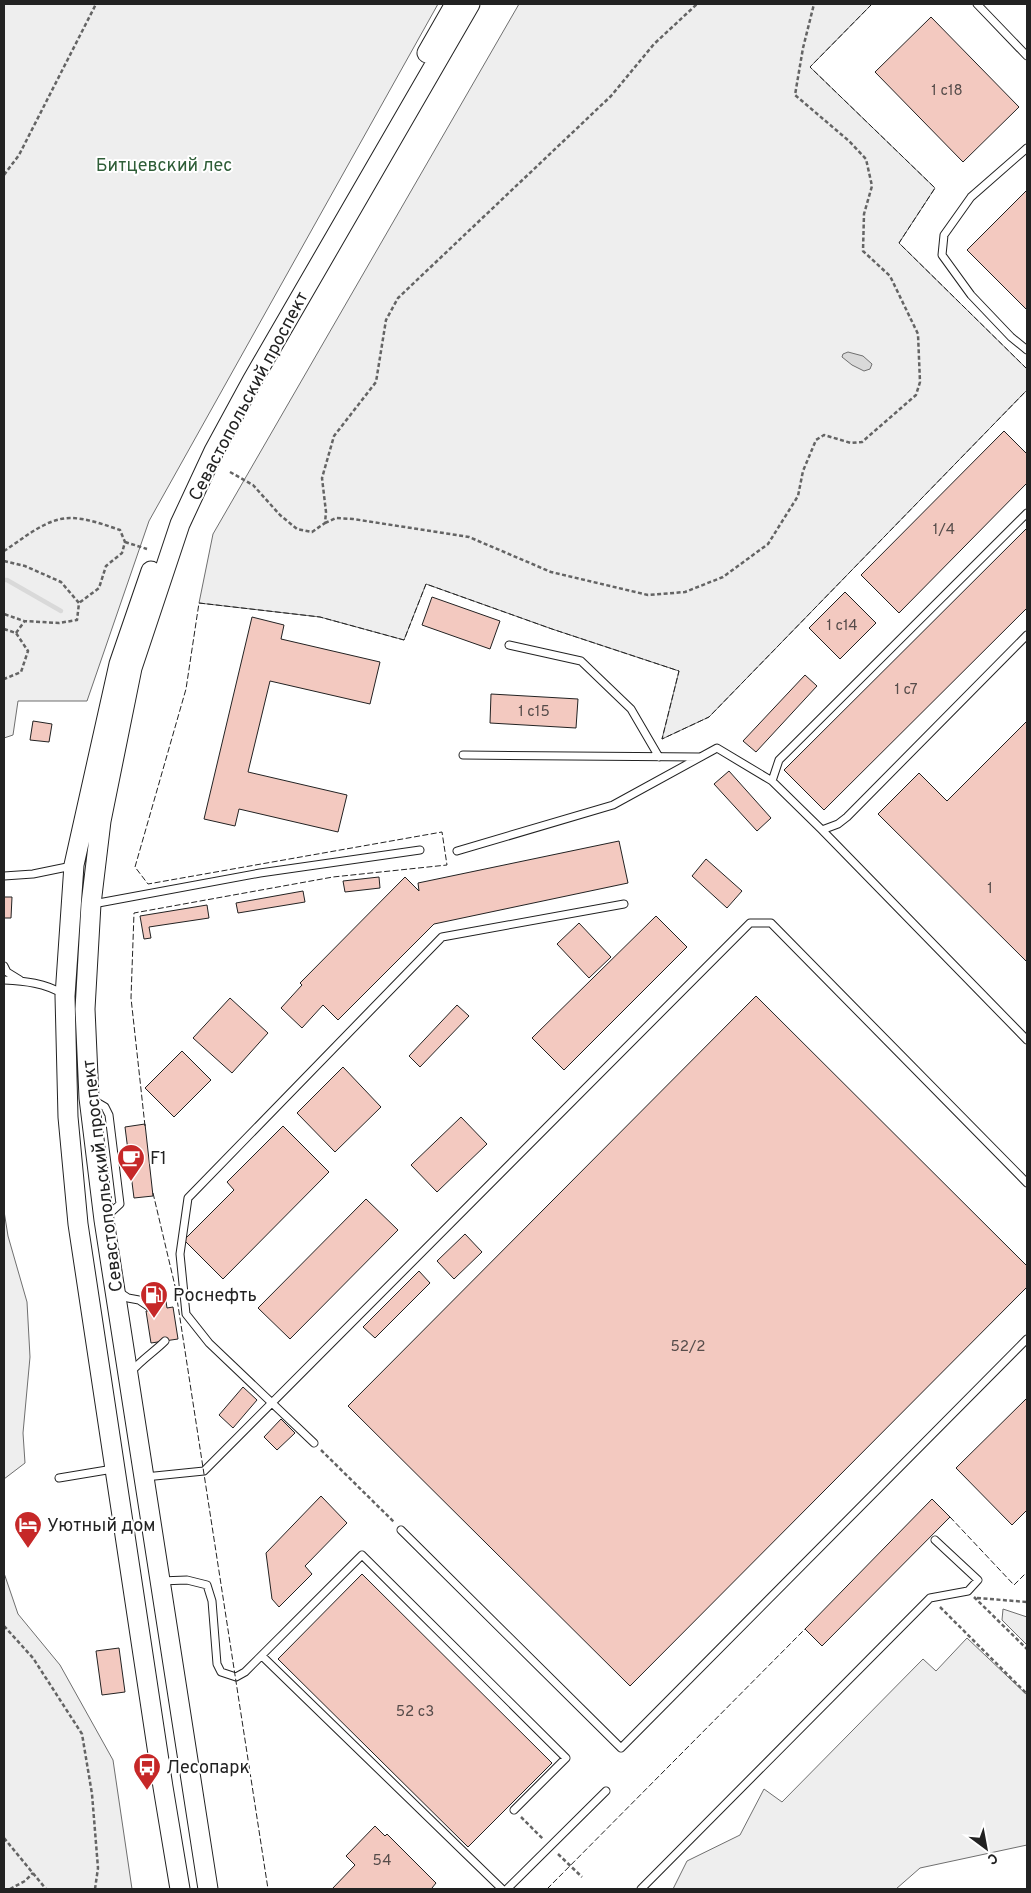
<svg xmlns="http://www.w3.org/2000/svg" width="1031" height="1893" font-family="Overpass,sans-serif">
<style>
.green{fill:#eee;stroke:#6f6f6f}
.water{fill:#d9d9d9;stroke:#6f6f6f}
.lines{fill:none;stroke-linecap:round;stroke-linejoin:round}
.stream{stroke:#d9d9d9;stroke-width:4.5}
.building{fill:#f3c9c0;stroke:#222}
.service-casing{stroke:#222;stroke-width:9}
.secondary-casing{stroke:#222;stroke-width:21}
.path{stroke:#646464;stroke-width:2.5;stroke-dasharray:4 2.5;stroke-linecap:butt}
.service{stroke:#fff;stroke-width:7}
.secondary{stroke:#fff;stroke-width:19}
.fence{stroke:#222;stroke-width:1;stroke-dasharray:6 2.5;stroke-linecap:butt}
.labels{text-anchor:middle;stroke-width:4;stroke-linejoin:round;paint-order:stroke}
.number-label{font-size:15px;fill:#564c4a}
.park-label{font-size:18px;fill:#2f5e38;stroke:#fff}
.street-label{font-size:18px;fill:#222;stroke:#fff}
.poi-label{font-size:18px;fill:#222;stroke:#fff;text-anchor:start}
</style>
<rect width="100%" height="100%" fill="#fff"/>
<!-- green -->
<path class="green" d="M4 4H438L149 521 87 701H18L13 735 4 738Z
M519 4H872L810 67 935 188 899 243 1027 369V390L709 717 662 739 679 671 552 629 426 584 404 640 320 617 199 603 213 534Z
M4 1211 8 1236 27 1302 30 1357 23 1433 25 1463 4 1479Z
M4 1573 18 1614 60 1665 113 1760 132 1889H4Z
M1003 1609 1027 1617V1645L1002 1620Z
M967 1638 1027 1695V1845L920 1868 896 1889H673L687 1861 740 1835 764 1789 782 1802 923 1659 936 1671Z"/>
<!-- water -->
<path class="water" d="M848 352 863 356 872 364 870 369 864 371 852 365 842 357 843 354Z"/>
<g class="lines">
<!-- stream -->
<path class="stream" d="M4 580H7L61 611"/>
</g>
<!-- building -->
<path class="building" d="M931 17 1019 107 963 162 875 72Z
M1027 190V310L967 250Z
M1004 431 1027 454V483L899 613 861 575Z
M1027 528V608L824 810 784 770Z
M845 592 876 623 840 659 809 628Z
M432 597 500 621 490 649 422 625Z
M252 617 284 625 281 639 380 662 370 704 270 681 248 772 347 795 338 832 239 809 235 826 204 819Z
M805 675 817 686 756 752 743 741Z
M491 694 578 699 576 728 490 723Z
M33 721 52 724 49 742 30 740Z
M1027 721V962L878 814 919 773 947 801Z
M729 771 771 818 757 831 714 784Z
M619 841 628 883 434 924 338 1020 323 1005 302 1028 281 1008 302 985 300 983 405 877 419 891 418 883Z
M706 859 742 891 727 908 692 876Z
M379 877 380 888 345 892 343 881Z
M303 891 305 902 238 913 236 903Z
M4 897H12L11 918H4Z
M207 905 209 918 149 927 151 938 144 939 140 916Z
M656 916 687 947 564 1070 532 1038Z
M579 923 611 957 589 978 557 944Z
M756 996 1027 1266V1287L630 1686 348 1406Z
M230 998 268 1033 232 1073 193 1038Z
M457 1005 469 1016 420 1067 409 1056Z
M182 1051 211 1080 174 1117 145 1088Z
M343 1067 381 1107 335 1152 297 1113Z
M461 1117 487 1144 437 1192 411 1165Z
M145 1124 153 1196 134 1198 125 1127Z
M283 1126 329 1172 223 1279 184 1240 234 1190 227 1182Z
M366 1199 398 1230 290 1339 258 1308Z
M465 1234 482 1252 454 1279 437 1261Z
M419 1271 430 1283 375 1338 363 1327Z
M165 1295 167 1308 173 1307 178 1339 151 1343 146 1311 154 1310 152 1298Z
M243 1387 257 1400 233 1428 219 1415Z
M1027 1398V1510L1012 1525 956 1468Z
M281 1419 295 1433 277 1450 264 1437Z
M321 1496 347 1523 305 1566 312 1574 279 1607 272 1599 266 1553Z
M932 1499 950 1517 822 1646 805 1629Z
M362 1574 552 1763 468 1847 278 1659Z
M119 1648 125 1692 102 1695 96 1651Z
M375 1826 385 1836 387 1834 436 1883 432 1888 433 1889H332L355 1865 346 1856Z"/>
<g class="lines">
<defs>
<path id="service" d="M977 4 1027 56
M1027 148 971 197 944 235 942 255 971 295 1011 337 1027 350
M1027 513 779 760 772 781 822 830 838 824 847 817 1027 635
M509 645 581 661 631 709 659 757
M463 755 699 757
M822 830 1027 1040
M457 851 613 805 717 748 772 781
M4 876 33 874 72 866
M93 904 260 873 420 850
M4 966 7 972 20 980
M4 980C25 981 45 983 63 994
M93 1100 105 1107 109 1115 120 1204 107 1216
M119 1292 128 1298 139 1300 154 1310
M131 1372C141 1360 154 1352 165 1341
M314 1443 209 1343 186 1314 180 1254 188 1198 442 937 624 904
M145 1477 204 1471 750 923H771L1027 1183
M59 1478 113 1469
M401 1530 621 1748 1027 1339
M160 1581 187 1580 207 1585 212 1601 217 1664 221 1672 236 1677 245 1672 362 1555 566 1758 514 1810
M262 1656 502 1889
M507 1889 606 1791
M641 1889 930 1598 968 1591 978 1580 935 1540"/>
<path id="secondary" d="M427 53 455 4
M151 571 119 664 74 865 65 996 68 1117 78 1224 163 1787 180 1889
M208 1889 104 1220 89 1098 85 1009 91 904 101 821 132 668 180 524 214 451 252 381 470 4"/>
</defs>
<!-- service casing -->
<use href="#service" class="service-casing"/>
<!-- secondary casing -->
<use href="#secondary" class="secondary-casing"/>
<!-- path -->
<path class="path" d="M4 175 19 155 96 4
M230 472 253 485 280 515 297 529 312 532 325 523 326 512 322 478 334 436 376 382 386 320 398 298 611 96 654 44 697 4
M325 523 336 518 353 519 469 537 551 572 648 595 685 592 723 577 768 544 798 496 803 471 816 440 824 435 851 443 862 442 916 395 920 382 918 334 890 276 863 251 864 214 872 186 866 159 849 141 795 95 803 48 814 4
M125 542 147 549
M4 551C23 539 46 518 70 518 87 518 105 525 120 530L125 542 122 553 106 566 99 588 79 603
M4 561 25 566 61 582 79 603 77 620 59 623 24 621 4 614
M4 629 16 633 28 651 21 672 4 679
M16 633 24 622
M321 1450 395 1523
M974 1597 1027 1649
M977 1598 1027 1602
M940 1607 1027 1694
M4 1626 33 1658 82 1734 92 1794 98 1868 95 1889
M521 1817 543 1839
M4 1838 46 1889
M558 1854 582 1877
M10 1889 25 1881 33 1873"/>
<!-- service -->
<use href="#service" class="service"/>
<!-- secondary -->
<use href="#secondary" class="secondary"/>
<!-- fence -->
<path class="fence" d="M872 4 810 67 935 188 899 243 1027 369
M145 1126 131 998 134 913 333 877 447 865 442 832 148 884 135 867 186 689 199 603 320 617 404 640 426 584 552 629 679 671 662 739 709 717 1027 390
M153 1193 175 1286 268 1889
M950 1517 1014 1585 1027 1572
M547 1889 805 1629"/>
</g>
<!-- icons -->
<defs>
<symbol id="cafe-pin" viewBox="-11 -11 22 30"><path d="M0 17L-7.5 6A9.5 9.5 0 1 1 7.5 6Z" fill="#c62828" stroke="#fff"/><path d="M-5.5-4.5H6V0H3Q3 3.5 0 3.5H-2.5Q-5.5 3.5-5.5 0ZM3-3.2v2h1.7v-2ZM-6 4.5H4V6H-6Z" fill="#fff"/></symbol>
<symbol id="fuel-pin" viewBox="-11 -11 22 30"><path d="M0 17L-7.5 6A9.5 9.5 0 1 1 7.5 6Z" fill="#c62828" stroke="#fff"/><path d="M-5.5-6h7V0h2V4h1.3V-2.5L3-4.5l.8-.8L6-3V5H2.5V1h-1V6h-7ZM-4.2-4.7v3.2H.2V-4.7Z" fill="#fff"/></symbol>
<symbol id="hotel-pin" viewBox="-11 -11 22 30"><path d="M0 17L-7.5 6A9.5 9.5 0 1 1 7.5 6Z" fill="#c62828" stroke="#fff"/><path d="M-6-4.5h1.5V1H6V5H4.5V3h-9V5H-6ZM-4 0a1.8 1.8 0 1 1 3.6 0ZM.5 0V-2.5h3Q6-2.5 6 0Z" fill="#fff"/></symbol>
<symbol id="bus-pin" viewBox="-11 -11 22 30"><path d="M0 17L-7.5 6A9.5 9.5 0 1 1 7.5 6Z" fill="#c62828" stroke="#fff"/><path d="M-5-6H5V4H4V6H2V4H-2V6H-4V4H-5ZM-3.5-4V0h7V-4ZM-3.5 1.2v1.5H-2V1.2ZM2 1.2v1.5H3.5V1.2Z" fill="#fff"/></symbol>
</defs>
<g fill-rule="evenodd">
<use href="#cafe-pin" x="115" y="1142" width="32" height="43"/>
<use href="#fuel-pin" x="138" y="1279" width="32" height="43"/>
<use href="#hotel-pin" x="12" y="1509" width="32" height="43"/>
<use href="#bus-pin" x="131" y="1751" width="32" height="43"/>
</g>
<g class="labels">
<!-- number labels -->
<g class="number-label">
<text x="947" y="95">1 с18</text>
<text x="944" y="534">1/4</text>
<text x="842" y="630">1 с14</text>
<text x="906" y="694">1 с7</text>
<text x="534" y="716">1 с15</text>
<text x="990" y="893">1</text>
<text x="688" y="1351">52/2</text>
<text x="415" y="1716">52 с3</text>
<text x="382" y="1865">54</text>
</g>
<!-- park labels -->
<g class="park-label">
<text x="164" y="171">Битцевский лес</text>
</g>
<!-- street labels -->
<g class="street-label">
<text transform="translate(248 396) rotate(-62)" y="6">Севастопольский проспект</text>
<text transform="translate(102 1176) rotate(-97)" y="6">Севастопольский проспект</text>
</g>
<!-- poi labels -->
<g class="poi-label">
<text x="150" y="1164">F1</text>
<text x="173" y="1301">Роснефть</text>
<text x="47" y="1531">Уютный дом</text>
<text x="166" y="1773">Лесопарк</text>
</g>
</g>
<!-- border -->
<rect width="1031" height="1893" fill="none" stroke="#222222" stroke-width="10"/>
<!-- north arrow -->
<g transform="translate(986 1848) rotate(148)" stroke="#ffffff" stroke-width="4" paint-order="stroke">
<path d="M0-4L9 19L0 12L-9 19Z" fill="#222222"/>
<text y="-8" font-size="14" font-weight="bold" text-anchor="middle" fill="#222222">С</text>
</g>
</svg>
